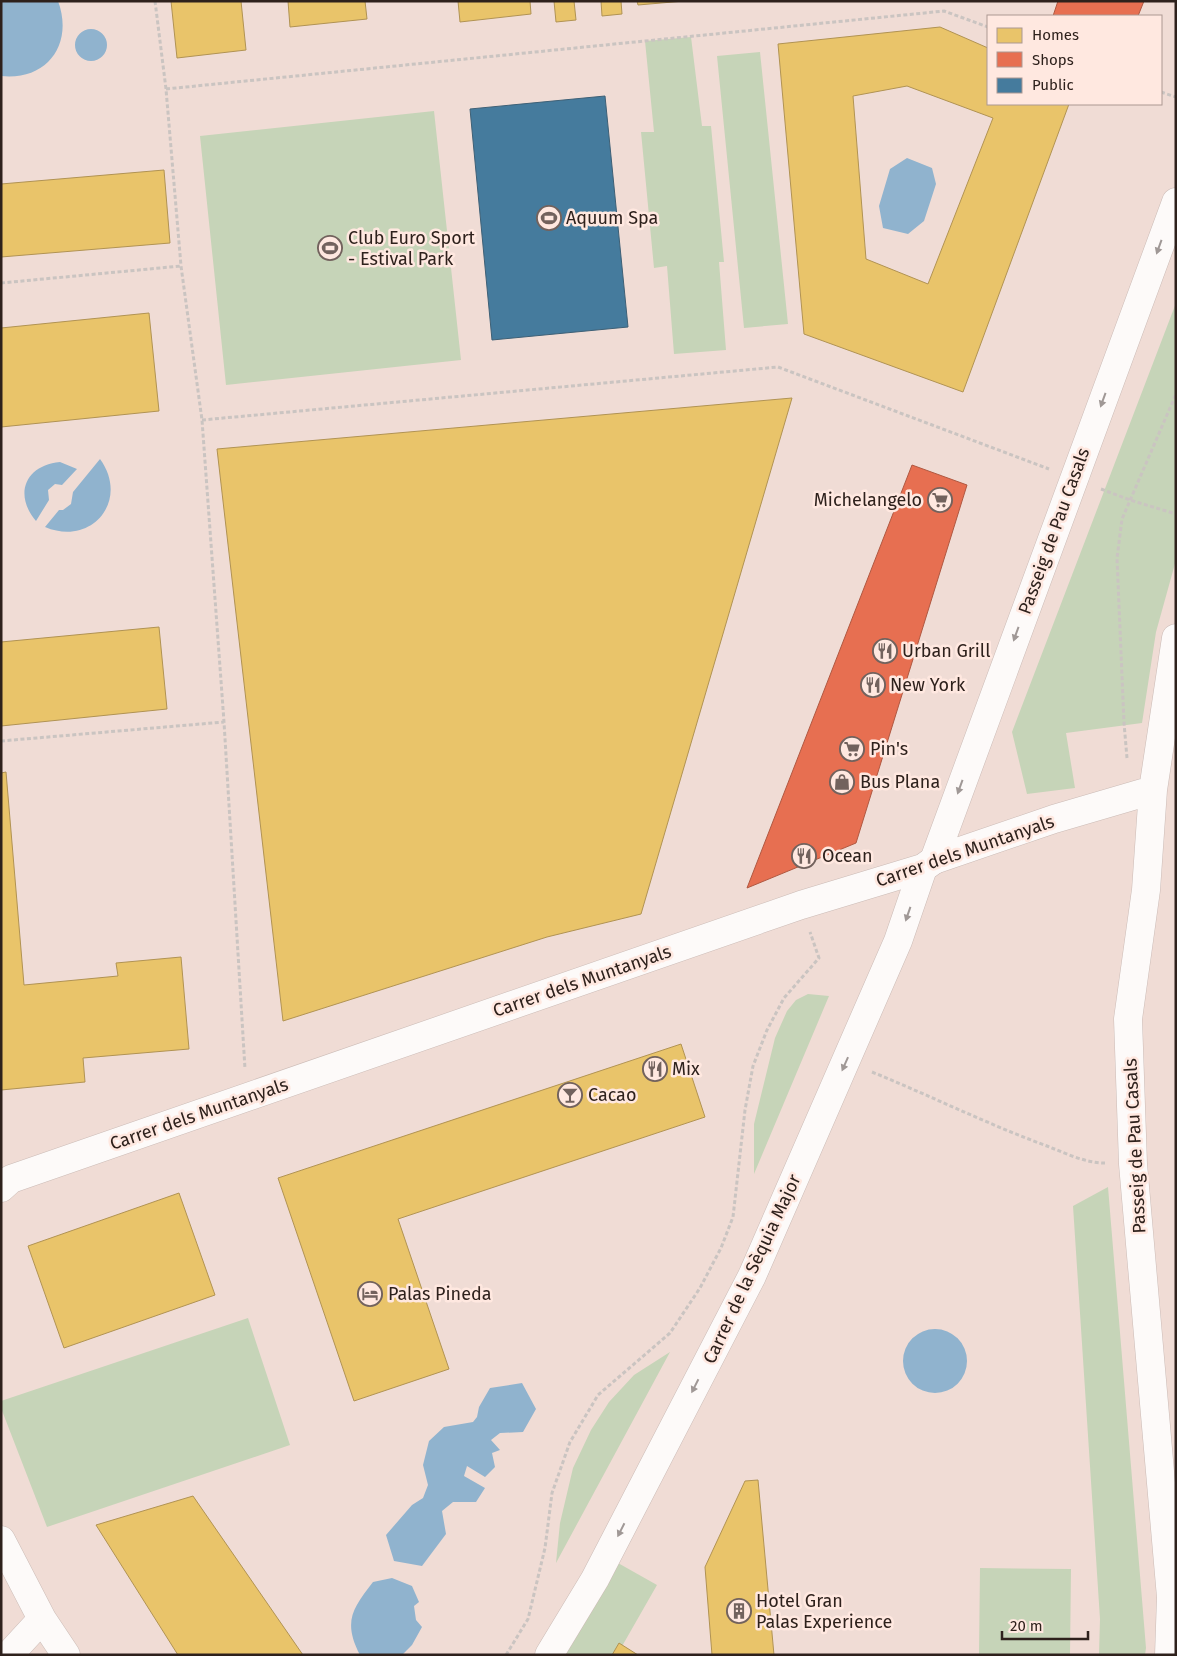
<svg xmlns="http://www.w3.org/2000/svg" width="1177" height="1656" font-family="'Fira Sans',sans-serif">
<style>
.green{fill:#c6d4b8}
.water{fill:#90b3ce}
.homes{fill:#e9c46a;stroke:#b19353;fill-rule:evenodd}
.shops{fill:#e76f51;stroke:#b05841}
.public{fill:#457b9d;stroke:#3e6076}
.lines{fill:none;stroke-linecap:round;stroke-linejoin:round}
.street-casing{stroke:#cbbbb6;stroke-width:29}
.secondary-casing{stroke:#cbbbb6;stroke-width:29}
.path{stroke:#cac4c1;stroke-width:3;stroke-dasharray:4 2.5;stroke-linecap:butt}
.street{stroke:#fdfaf9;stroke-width:28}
.secondary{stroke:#fdfaf9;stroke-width:28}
.oneway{fill:#a09896}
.labels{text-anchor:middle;stroke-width:5;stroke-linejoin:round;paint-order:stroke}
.poi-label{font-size:18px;fill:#2e211c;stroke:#ffe8e0;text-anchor:start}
.street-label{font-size:18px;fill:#2e211c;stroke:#ffe8e0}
</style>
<rect width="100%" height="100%" fill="#f0dcd5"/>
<!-- green -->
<path class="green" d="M691 37 702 126H711L724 262H719L726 350 674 354 667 266 654 268 641 132H654L645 41Z
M760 52 788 324 744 328 717 56Z
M434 111 461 360 226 385 200 136Z
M1176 303V560L1156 632 1142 723 1066 733 1075 788 1027 794 1012 732Z
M808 994 829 996 754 1174V1124L775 1038 787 1011 796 1000Z
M1108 1187 1146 1648 1145 1655H1099L1100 1619 1073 1206Z
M248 1318 290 1445 47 1527 1 1408V1401Z
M670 1352 556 1563 560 1523 573 1468 591 1430 609 1402 634 1375Z
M618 1563 657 1585 617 1655H561Z
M980 1568 1071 1569 1070 1655H979Z"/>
<!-- water -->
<path class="water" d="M1 1H58C74 44 47 81 1 76Z
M75 45a16 16 0 1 1 32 0a16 16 0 1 1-32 0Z
M907 158 932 168 936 184 924 221 908 234 883 228 879 206 890 169Z
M100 459C130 500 92 547 45 527L59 510H63L71 504 73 492Z
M60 462 77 469 62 485 55 484 48 490 49 500 36 521C13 494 26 465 60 462Z
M903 1361a32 32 0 1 1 64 0a32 32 0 1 1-64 0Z
M522 1383 536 1409 523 1432 500 1433 491 1440 500 1450 492 1453 495 1467 485 1477 467 1466 464 1476 485 1488 476 1502H453L442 1511 446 1534 422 1566 394 1561 386 1535 412 1505 423 1498 428 1485 423 1465 429 1441 444 1427 473 1422 477 1417 479 1407 490 1388Z
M392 1578 412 1586 419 1602 414 1606 416 1620 422 1627 412 1645 402 1655H360C343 1622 352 1609 373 1582Z"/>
<!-- homes -->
<path class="homes" d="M171 1H241L246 50 177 58Z
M288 1H365L367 19 290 27Z
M458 1H530L531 14 460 22Z
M554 1H574L576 20 556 22Z
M601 1H621L622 14 602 16Z
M637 1H684L638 5Z
M940 27 988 48V104H1069L963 392 804 334 778 44ZM907 86 993 118 928 284 866 259 853 96Z
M164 170 170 243 1 257V184Z
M149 313 159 411 1 427V328Z
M792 398 641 914 547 937 283 1021 217 449Z
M159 627 167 709 1 726V642Z
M6 772 24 985 118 976 116 963 181 957 189 1049 83 1058 85 1082 1 1090V773Z
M681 1044 705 1117 398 1219 449 1369 354 1401 278 1178Z
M179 1193 215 1295 64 1348 28 1246Z
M758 1480 774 1655H712L705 1567 745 1481Z
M193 1496 303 1655H178L96 1525Z
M619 1643 638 1655H612Z"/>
<!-- shops -->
<path class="shops" d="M1058 1H1144L1138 16H1053Z
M912 465 967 485 856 843 747 888Z"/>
<!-- public -->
<path class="public" d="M605 96 628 327 492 340 470 109Z"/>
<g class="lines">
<defs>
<path id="street" d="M934 860 1176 202
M934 860 1054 819 1153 790
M1 1540 42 1619 66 1655
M9 1655 42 1619
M549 1655 595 1579 752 1276 898 941 923 868
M1169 1655 1171 1597 1133 1164 1128 1019 1146 890 1153 790 1176 638"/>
<path id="secondary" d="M1 1188 11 1179 801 905 923 868 934 860"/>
</defs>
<!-- street casing -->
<use href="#street" class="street-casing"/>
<!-- secondary casing -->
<use href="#secondary" class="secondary-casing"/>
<!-- path -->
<path class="path" d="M155 1 166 89 181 266 202 420 224 722 245 1069
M166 89 944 11 988 27
M1161 92 1176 97
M1 283 181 266
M202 420 778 367 1049 469
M1101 489 1130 500 1176 514
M1 741 224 722
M1127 758 1124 723 1117 558 1122 519 1176 394
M872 1072C931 1096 987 1124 1047 1146 1065 1153 1085 1163 1105 1163
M506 1655 528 1619 545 1548 552 1493 570 1442 598 1395 670 1333 700 1288 721 1248 733 1217 745 1110 753 1066 767 1030 784 998 819 958 810 932"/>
<!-- street -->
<use href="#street" class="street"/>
<!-- secondary -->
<use href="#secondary" class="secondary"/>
</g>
<!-- one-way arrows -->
<defs><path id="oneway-solid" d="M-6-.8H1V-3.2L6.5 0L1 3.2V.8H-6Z" transform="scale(1.25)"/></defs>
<g class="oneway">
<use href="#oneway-solid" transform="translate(1159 247) rotate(110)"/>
<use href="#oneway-solid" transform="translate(1103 400) rotate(110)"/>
<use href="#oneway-solid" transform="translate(1016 634) rotate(110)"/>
<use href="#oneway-solid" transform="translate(960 787) rotate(110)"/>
<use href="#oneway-solid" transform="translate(908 914) rotate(109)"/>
<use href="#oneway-solid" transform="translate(845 1064) rotate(114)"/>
<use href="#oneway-solid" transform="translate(695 1386) rotate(117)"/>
<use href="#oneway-solid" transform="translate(621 1530) rotate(117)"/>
</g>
<!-- icons -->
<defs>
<symbol id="stadium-ring" viewBox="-11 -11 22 22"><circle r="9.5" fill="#ffe8e0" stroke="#72625d" stroke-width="1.5"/><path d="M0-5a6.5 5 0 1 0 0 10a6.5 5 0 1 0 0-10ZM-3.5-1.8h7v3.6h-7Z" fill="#72625d"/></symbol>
<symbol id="supermarket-ring" viewBox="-11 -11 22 22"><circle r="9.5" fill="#ffe8e0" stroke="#72625d" stroke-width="1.5"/><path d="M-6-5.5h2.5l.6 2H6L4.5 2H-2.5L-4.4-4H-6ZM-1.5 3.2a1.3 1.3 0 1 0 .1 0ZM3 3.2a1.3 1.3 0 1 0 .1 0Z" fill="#72625d"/></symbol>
<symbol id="restaurant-ring" viewBox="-11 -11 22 22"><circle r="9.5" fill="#ffe8e0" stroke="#72625d" stroke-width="1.5"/><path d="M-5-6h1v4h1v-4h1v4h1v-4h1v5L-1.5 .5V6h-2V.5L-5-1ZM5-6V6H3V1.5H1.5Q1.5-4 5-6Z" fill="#72625d"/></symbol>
<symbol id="shop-ring" viewBox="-11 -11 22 22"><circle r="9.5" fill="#ffe8e0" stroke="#72625d" stroke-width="1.5"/><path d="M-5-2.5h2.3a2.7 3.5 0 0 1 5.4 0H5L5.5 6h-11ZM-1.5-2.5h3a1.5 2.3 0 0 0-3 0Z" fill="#72625d"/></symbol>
<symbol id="bar-ring" viewBox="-11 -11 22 22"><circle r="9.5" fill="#ffe8e0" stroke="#72625d" stroke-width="1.5"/><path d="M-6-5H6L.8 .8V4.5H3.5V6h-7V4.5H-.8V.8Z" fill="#72625d"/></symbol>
<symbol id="hotel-ring" viewBox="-11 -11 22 22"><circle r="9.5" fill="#ffe8e0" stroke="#72625d" stroke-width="1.5"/><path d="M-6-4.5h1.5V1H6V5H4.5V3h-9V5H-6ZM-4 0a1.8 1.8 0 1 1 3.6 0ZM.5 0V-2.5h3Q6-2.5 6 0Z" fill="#72625d"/></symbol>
<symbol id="building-ring" viewBox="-11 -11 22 22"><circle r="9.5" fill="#ffe8e0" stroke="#72625d" stroke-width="1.5"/><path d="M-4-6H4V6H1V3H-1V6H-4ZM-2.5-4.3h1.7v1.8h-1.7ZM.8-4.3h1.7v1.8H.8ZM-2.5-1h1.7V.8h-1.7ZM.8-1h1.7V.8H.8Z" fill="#72625d"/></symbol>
</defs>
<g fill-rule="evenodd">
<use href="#stadium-ring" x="535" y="204" width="28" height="28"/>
<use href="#stadium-ring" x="316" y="234" width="28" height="28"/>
<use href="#supermarket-ring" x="926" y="486" width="28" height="28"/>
<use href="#restaurant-ring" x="871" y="637" width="28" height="28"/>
<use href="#restaurant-ring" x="859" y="671" width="28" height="28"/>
<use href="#supermarket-ring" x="838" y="735" width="28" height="28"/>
<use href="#shop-ring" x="828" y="768" width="28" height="28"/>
<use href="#restaurant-ring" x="790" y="842" width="28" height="28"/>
<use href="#restaurant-ring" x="641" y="1055" width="28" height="28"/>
<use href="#bar-ring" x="556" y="1081" width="28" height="28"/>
<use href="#hotel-ring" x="356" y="1280" width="28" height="28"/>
<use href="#building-ring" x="725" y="1597" width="28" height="28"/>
</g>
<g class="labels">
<!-- poi labels -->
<g class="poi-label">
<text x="566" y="224">Aquum Spa</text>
<text x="348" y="244">Club Euro Sport<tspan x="348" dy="21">- Estival Park</tspan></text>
<text x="922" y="506" text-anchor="end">Michelangelo</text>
<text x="902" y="657">Urban Grill</text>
<text x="890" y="691">New York</text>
<text x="870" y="755">Pin's</text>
<text x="860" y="788">Bus Plana</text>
<text x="822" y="862">Ocean</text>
<text x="672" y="1075">Mix</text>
<text x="588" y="1101">Cacao</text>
<text x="388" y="1300">Palas Pineda</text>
<text x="756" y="1607">Hotel Gran<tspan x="756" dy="21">Palas Experience</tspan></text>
</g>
<!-- street labels -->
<g class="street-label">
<text transform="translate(1054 531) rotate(-70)" y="6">Passeig de Pau Casals</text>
<text transform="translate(965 851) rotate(-19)" y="6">Carrer dels Muntanyals</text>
<text transform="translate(582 981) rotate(-19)" y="6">Carrer dels Muntanyals</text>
<text transform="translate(199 1114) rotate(-19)" y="6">Carrer dels Muntanyals</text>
<text transform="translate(1135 1146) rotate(-93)" y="6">Passeig de Pau Casals</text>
<text transform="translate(752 1269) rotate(-65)" y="6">Carrer de la Sèquia Major</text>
</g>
</g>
<!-- border -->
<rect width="1177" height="1656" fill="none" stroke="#2e211c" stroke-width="5"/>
<!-- legend -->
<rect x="987" y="15" width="175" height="90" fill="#ffe8e0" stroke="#ab9892"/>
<rect x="997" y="28" width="25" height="15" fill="#e9c46a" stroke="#ab9892"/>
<text x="1032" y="40" font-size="15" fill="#2e211c">Homes</text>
<rect x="997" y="52" width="25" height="15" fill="#e76f51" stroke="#ab9892"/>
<text x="1032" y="65" font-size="15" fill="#2e211c">Shops</text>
<rect x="997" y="78" width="25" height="15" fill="#457b9d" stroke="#ab9892"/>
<text x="1032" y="90" font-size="15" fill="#2e211c">Public</text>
<!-- scale -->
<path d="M1002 1631v8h86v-8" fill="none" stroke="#2e211c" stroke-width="2.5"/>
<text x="1010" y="1631" font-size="15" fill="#2e211c" stroke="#ffe8e0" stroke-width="4" paint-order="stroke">20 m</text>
</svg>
